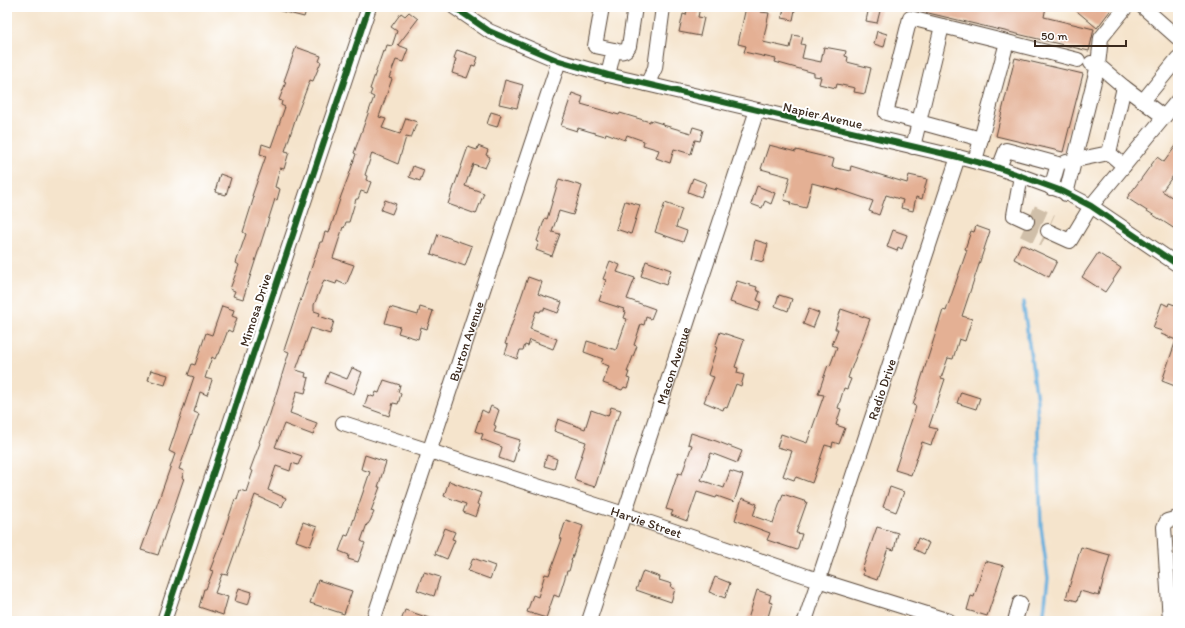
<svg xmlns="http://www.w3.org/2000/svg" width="1185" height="628" font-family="Itim,sans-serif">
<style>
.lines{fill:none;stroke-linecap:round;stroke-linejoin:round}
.stream{stroke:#65addc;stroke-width:3.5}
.building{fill:#e4b094}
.minor-tunnel{stroke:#d0bfa9;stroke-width:14;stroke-dasharray:14 7;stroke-linecap:butt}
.minor-casing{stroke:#574638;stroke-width:16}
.minor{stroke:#fff;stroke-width:14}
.cycleway-casing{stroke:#fff;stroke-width:8}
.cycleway{stroke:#1b5e20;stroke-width:6}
.labels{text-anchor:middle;stroke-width:4;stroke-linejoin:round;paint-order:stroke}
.street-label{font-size:13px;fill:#3b2a1e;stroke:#fff}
</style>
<rect width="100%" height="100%" fill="#fff"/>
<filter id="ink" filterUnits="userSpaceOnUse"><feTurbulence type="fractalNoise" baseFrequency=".025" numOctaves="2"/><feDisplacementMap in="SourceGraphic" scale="8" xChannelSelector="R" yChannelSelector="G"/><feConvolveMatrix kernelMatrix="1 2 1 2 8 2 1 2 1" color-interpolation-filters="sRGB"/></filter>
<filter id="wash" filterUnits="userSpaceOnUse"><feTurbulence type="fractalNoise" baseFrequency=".012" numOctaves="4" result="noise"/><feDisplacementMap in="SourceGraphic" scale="16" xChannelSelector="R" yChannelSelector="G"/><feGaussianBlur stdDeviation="0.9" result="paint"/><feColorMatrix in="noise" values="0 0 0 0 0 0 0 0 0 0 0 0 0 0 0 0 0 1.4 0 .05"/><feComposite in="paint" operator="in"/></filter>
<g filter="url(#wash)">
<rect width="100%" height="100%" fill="#f5e4cc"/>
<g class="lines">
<!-- stream -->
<path class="stream" d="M1023 302 1037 400 1041 527 1048 578 1043 621"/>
</g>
<g id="blocks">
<!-- building -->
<path class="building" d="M278 7H307L304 17 277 10Z
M688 7H700L698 17 704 18 700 36 679 32 683 14 686 15Z
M746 7 762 8 761 12 769 13 763 42 790 48 793 35 803 37 801 44 805 45 802 58 821 62 824 47 846 51 845 56 848 57 847 62 871 68 865 94 854 92 855 88 837 84 836 88 819 84 821 77 814 76V73L775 62 776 59 744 52 746 46 738 44Z
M869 7H881L877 23 866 21Z
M921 7H1046L1044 17 1094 29 1089 51 920 11Z
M1072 7H1113L1097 28Z
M784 8 795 10 793 20 782 18Z
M409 12 418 19 398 45 408 49 403 62 396 60 389 78 392 79 379 117 386 119 382 128 400 134 406 118 417 122 411 138 406 137 398 164 372 153 365 175 367 176 366 180 371 182 367 193 361 191 358 199H356L349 222H346L344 228 343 227 333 258 354 265 346 285 337 281 336 284 324 280 314 305V311L320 313 319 316 334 321 330 334 311 328 296 370 306 373 305 377 309 378 305 393 297 391 290 413 317 423 313 435 284 424 275 447 302 456 298 465 292 463 290 471 276 466 268 490 286 498 282 507 255 495 227 575 222 574 215 593 228 597 223 615 199 607 204 589H206L213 571 210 570 224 534H223L235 499 237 500 240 490 246 492 253 471 250 470 260 443 259 442 270 414 289 352 284 350 320 242H322L325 232 329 233 341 196 349 175 356 154 354 153 374 97 370 95 372 90 370 89 383 51 385 52 387 45 392 46 397 31 391 27 401 13 405 16Z
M877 31 887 34 884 47 874 44Z
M296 47 321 56 319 61 321 62 313 81 310 80 296 117 285 151 289 152 284 169 280 168 275 187 280 189 277 200 275 199 243 299 233 296 235 291 230 289 239 265 236 263 246 234 243 232 254 197 252 196 266 156 260 154 262 144 271 147 285 107 281 105 282 101 279 100 286 82 284 81Z
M457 50 478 57 475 66 472 65 467 78 452 73 456 59 454 58Z
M1015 58 1083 74 1063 152 996 136Z
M505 80 523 85 517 108 499 104Z
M572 93 583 97 581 104 619 115 620 113 650 122V120L663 124V125L691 133 693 127 703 130 700 141 695 140 691 154 674 149 670 163 656 158 659 150 643 145 644 141 627 135 625 140 606 133 605 136 578 128 577 131 561 126Z
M491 112 501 115 497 127 487 124Z
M1178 143V169L1162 191 1178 201V231L1127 198 1157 157 1164 162Z
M769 145 796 152V150L834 159 832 167 850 171 851 166 907 183 909 175 927 179 922 199 916 197 913 211 901 208 903 200 886 195 879 215 869 211 873 201 838 189V190L812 183 806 208 790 204 791 202 784 200 790 177 761 169Z
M478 146 488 150 486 155 490 157 485 168 473 164 465 186 484 193 476 214 448 204 468 147 477 150Z
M413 166 424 170 420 181 409 177Z
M220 174 231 178 226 195 215 192Z
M693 178 706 183 701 197 688 192Z
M559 179 582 186 573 215 559 211 552 232 560 234 552 256 536 250 539 242 537 241 545 218 547 219Z
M757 186 775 193 771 204 765 201 762 208 751 204Z
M385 200 396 204 392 214 381 210Z
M625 201 640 205 631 234 616 229Z
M665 203 682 209 676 227 687 231 683 242 655 232Z
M976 226 990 231 962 316 972 319 965 341 959 339 953 359 948 358 941 378 945 379 929 427 937 429 931 445 922 442 911 475 895 470 915 410 916 406 913 405 943 310 946 311 967 250 965 249 971 231 974 232Z
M893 230 907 235 902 249 898 247 897 251 887 247Z
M438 234 472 246 465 266 431 254Z
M755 240 768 244 763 262 751 259Z
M1021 244 1057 261 1049 277 1014 259Z
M1098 253 1121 268 1105 292 1082 277Z
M610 261 620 265 617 272 635 278 627 299 655 309 651 319 646 317 644 325 641 324 634 345 637 346 627 372H629L627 378 630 379 627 388 624 387 622 390 603 383 609 366 601 363 603 359 584 352 587 341 616 350 627 319 624 318 626 312 623 311 624 309 599 301 606 280 603 279Z
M646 261 671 270 666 285 641 276Z
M528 277 542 282 538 294 562 302 558 313 544 308V310H541L540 312 536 311 530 329 557 339 553 349 530 340 528 346 525 345 523 350H520L517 359 505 354 508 345 505 344Z
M737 281 757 287 756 290 760 292 757 300 761 302 758 311 730 302Z
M779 295 792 299 788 311 775 306Z
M1162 303 1168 306 1169 303 1178 306V377L1175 386 1162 381 1176 340 1161 334 1162 331 1153 328Z
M222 306 234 310 232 316 237 318 232 332 228 330 219 354H217L215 359 212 357 205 378 212 380 207 395 200 392 194 412 199 414 179 469 184 471 182 478H184L158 555 141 550 175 454 169 451 194 377 188 375 192 364 195 365 206 333 212 335Z
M390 307 418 315 420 307 433 311 427 329 421 327 418 339 398 333 400 327 385 323Z
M809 309 819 313 813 328 803 324Z
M841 309 870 319 850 372 848 378 851 379 847 389 844 388 838 408 841 409 836 425 845 428 839 444 833 442 832 447 825 445 812 483 796 477 794 480 783 476 792 451 777 447 781 434 807 443 824 395 818 394 828 365 830 366 837 347 832 345 838 329H835Z
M720 332 744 340 735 367 738 368 737 373 744 375 741 386 736 384 727 408 724 407 723 410 704 402 714 377 708 375 717 347H715Z
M352 368 362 372 354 394 325 383 329 372 347 379Z
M151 370 168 375 165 385 148 380Z
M384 380 400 385 398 392 401 394 398 404 393 403 389 416 364 407 368 395 374 397 376 392 379 393Z
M961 392 980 398 976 409 957 403Z
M491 406 499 410 494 425 496 426 494 432 520 440 513 463 499 458 502 447 481 439 483 434 475 431 482 410 488 413Z
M611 407 621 410 618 419H616L595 487 576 481V480L574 479 586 442 554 431 558 419 585 429 591 410 608 416Z
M691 433 716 441 742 451 737 463 711 453 701 480 724 488 730 471 743 475 734 502 717 496 716 498 697 492 687 521 671 515 673 511 666 509 678 473 682 474 692 445 688 444Z
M365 455 386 462 378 487H380L371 511 374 512 370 521 368 524H367L361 541 365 543 358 562 348 559 349 555 339 551 345 535 348 536 370 472 361 469Z
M547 455 557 459 554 469 544 466Z
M449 481 481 493 477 504 480 505 476 517 463 512 466 504 444 496Z
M890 487 904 492 896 512 883 507Z
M783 494 807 502 796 533 802 534 797 550 767 540 770 533 735 520 742 498 757 504 753 516 773 523Z
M566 520 583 526 571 561H572L569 571H567L559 597 554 595 546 618 527 612 533 595 538 597 545 574 549 575 562 539 560 538Z
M303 522 317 527 310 546 296 541Z
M877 527 898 533 894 550 888 548 877 580 863 575 864 570H862Z
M445 528 455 532 452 539 455 540 447 559 435 554Z
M918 538 929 543 924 554 914 549Z
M1081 547 1110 555 1099 596 1080 591 1077 601 1066 598Z
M473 558 495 566 490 579 468 571Z
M985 561 1004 566 987 616 967 610 971 596 974 597Z
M643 571 660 577 659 580 672 584 671 587 675 589 671 602 636 590Z
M424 572 440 577 434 596 417 590 422 576H423Z
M715 577 730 583 725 598 709 592Z
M318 580 352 591 344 614 310 603Z
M239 588 252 592 248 605 235 601Z
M757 590 771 595 769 602 772 603 768 617 764 616 762 621H754L748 619Z
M405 610 432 619V621H401Z"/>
</g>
</g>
<g filter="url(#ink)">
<use href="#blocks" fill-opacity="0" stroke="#574638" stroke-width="1"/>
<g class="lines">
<!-- minor-tunnel -->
<path class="minor-tunnel" d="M1032 212 1052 221
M1027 221 1048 231
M1023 230 1044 240"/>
<defs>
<g id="minor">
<path d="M454 7 489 31 559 61 608 75 958 157 999 168 1062 191 1091 206 1178 265"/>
<path d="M602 7 595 46 614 50 608 75"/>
<path d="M1126 7 1101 38 1098 65 1124 87 1164 117"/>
<path d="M1143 7 1178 38"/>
<path d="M614 50C621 52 625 53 629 46L635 7"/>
<path d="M647 84 655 68 663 7"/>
<path d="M1143 101 1178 58"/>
<path d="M981 139 886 113 910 18 1007 42"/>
<path d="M913 147 942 26"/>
<path d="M975 161 1007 42 1078 60"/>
<path d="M1066 162 1109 153"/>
<path d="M1124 166 1109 153 1124 87"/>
<path d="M999 168 1006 150 1058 164 1051 188"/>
<path d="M1021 176 1014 215 1027 221"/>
<path d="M1066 194 1098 65 1091 63"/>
<path d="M1048 231 1070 241 1091 206 1178 100"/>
<path id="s1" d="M343 423 624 514 818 580 949 621"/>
<path d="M164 621 369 7"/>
<path id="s2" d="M373 621 559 61"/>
<path id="s3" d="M589 621 757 110"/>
<path id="s4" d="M805 621 958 157"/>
<path d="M1015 621 1020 603"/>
<path d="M1170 621 1164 527 1167 521 1178 518"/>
</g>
</defs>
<!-- minor casing -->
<use href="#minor" class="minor-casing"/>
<!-- minor -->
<use href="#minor" class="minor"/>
<defs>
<path id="cycleway" d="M454 7 489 31 559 61 608 75 958 157 999 168 1062 191 1091 206 1178 265
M164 621 369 7"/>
</defs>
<!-- cycleway casing -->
<use href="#cycleway" class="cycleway-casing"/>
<!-- cycleway -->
<use href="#cycleway" class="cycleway"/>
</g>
</g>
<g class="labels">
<!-- street labels -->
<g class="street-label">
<text transform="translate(823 115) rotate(13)" y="5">Napier Avenue</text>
<text transform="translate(255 310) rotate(-72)" y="5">Mimosa Drive</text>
<text dy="5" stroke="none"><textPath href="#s2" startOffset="295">Burton Avenue</textPath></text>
<text dy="5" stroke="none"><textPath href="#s3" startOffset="269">Macon Avenue</textPath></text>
<text dy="5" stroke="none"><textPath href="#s4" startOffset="244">Radio Drive</textPath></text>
<text dy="5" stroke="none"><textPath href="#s1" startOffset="319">Harvie Street</textPath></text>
</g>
</g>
<!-- margin -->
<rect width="1185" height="628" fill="none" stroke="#fff" stroke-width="24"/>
<!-- scale -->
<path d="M1035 40v6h91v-6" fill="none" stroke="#3b2a1e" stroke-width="2"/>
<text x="1041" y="40" font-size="12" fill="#3b2a1e" stroke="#ffffff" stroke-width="3" paint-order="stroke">50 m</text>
</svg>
